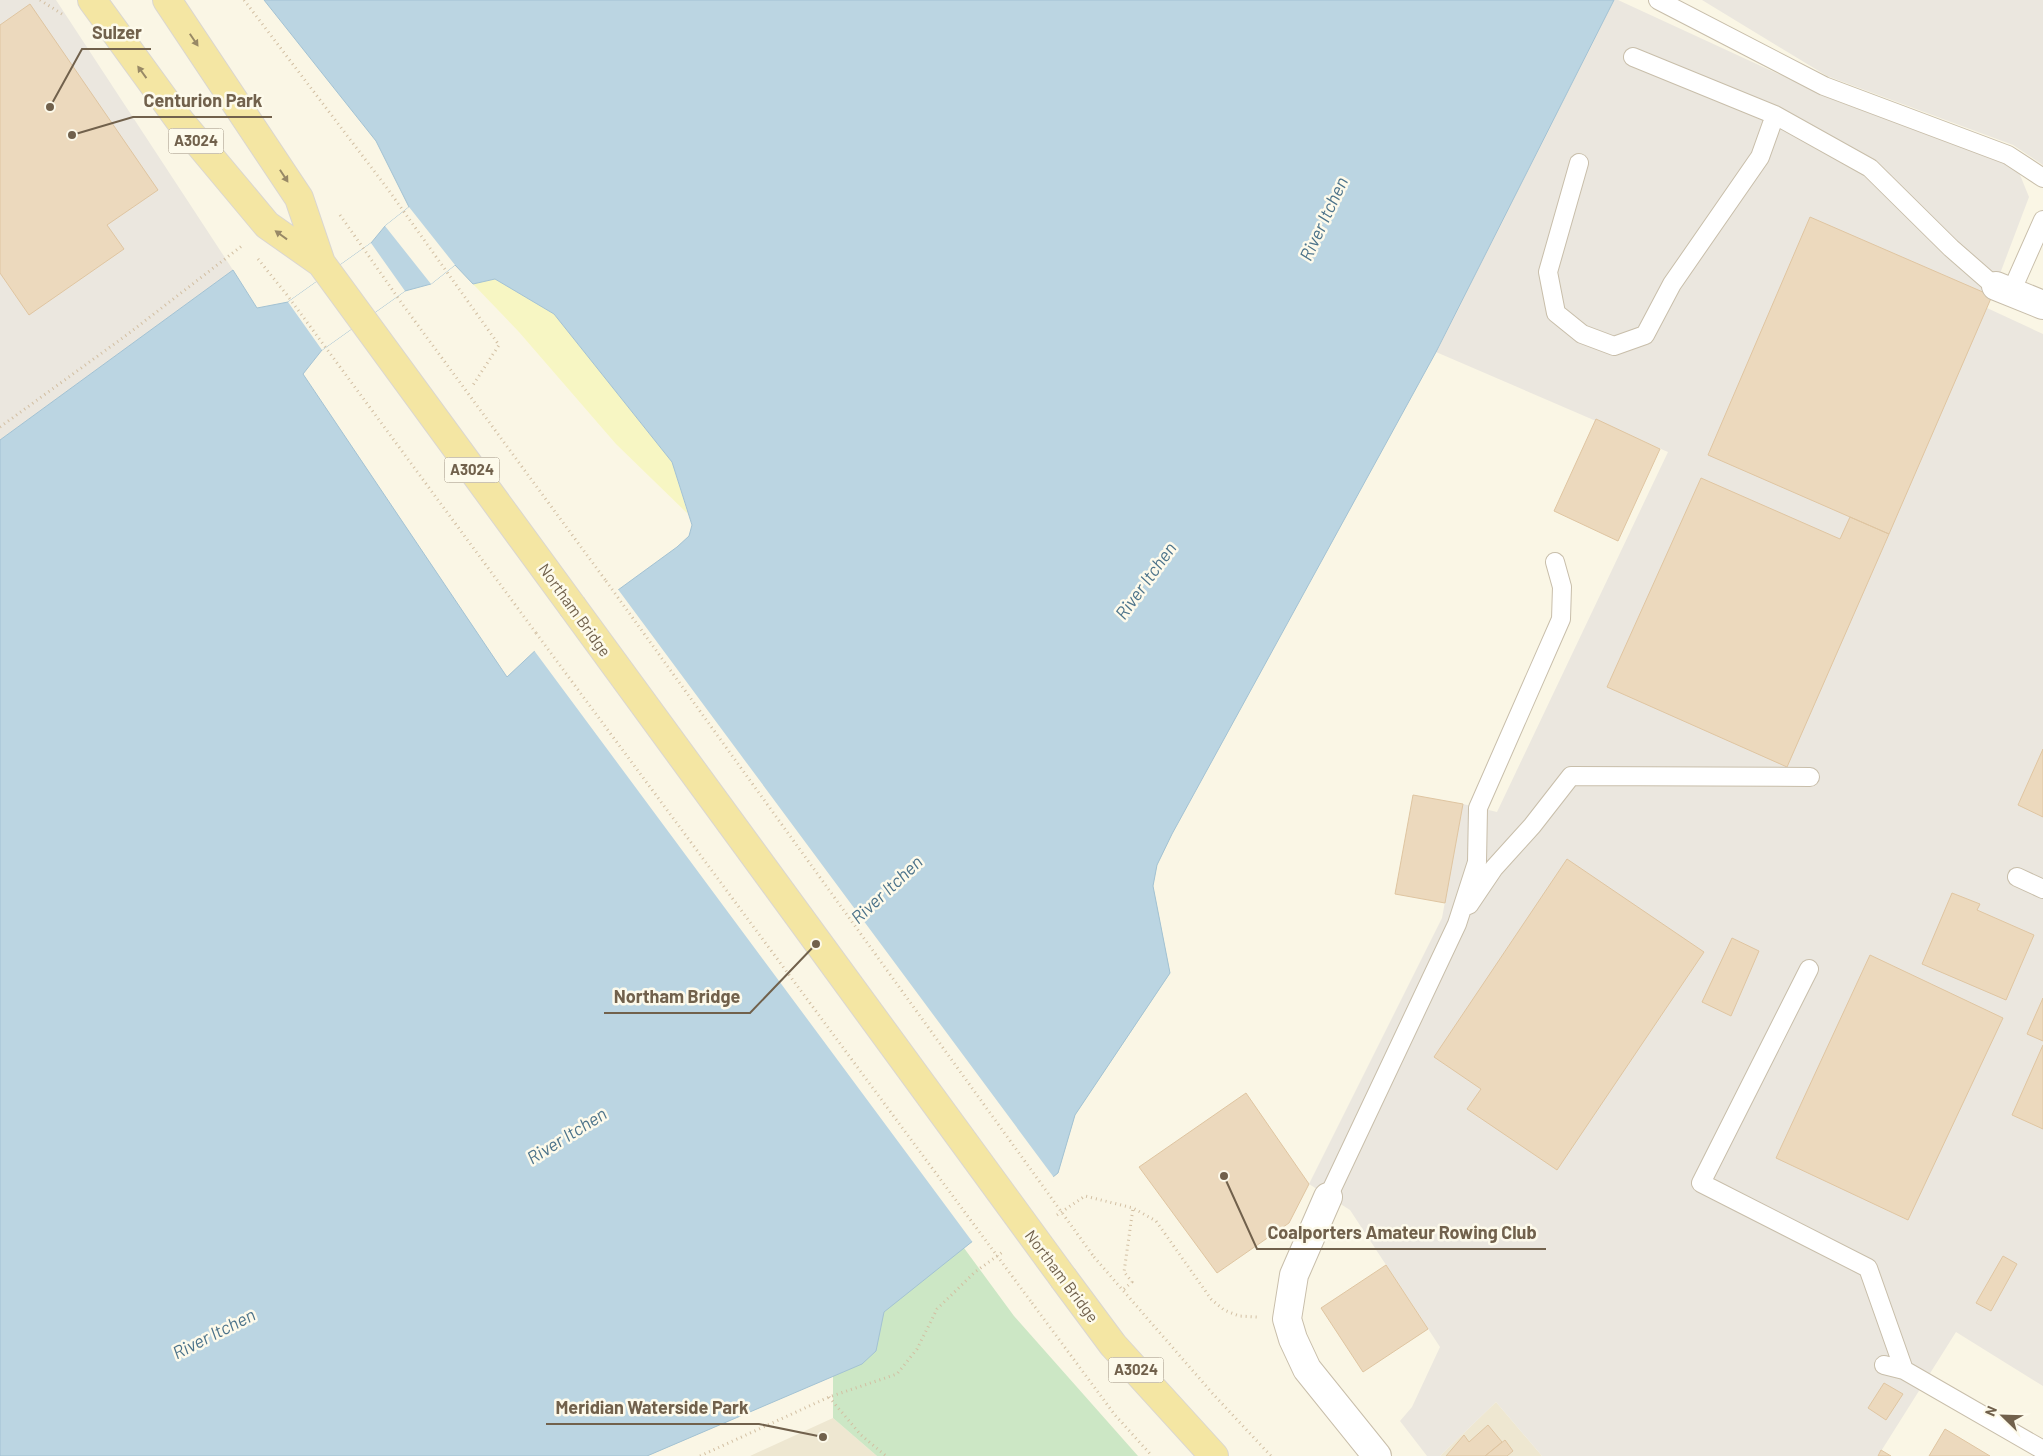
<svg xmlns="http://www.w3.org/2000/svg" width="2043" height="1456" font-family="Barlow,sans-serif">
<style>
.residential{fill:#eee7d1}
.industrial{fill:#ebe7df}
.green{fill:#cce7c5}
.sand{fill:#f7f6c3}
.water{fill:#bbd5e2;stroke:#a3c2d3;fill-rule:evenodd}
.pier{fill:#faf6e5}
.building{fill:#ecd9bd;stroke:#dfc5a1}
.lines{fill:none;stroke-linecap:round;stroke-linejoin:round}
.lane-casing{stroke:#c8beaa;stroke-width:20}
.street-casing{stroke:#c8beaa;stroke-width:30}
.primary-casing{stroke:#dad6d0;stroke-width:30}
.path{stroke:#d2bfa2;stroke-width:3;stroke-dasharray:1 4;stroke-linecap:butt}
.lane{stroke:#fff;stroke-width:18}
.street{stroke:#fff;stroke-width:28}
.primary{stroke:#f4e6a3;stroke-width:28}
.primary-bridge-casing{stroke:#dad6d0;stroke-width:30;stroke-linecap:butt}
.path-bridge{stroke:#d2bfa2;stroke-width:3;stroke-dasharray:1 4;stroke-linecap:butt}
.primary-bridge{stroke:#f4e6a3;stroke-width:28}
.oneway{fill:#988966}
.labels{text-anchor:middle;stroke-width:5;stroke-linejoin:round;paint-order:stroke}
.shield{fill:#fdfaeb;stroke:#9b8f7c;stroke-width:1}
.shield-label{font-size:15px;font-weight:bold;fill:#71614c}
.street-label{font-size:16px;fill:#71614c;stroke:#fdfaeb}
.water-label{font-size:18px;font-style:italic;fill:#4c738a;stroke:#fdfaeb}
.leader{fill:none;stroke:#71614c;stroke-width:2}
.callout-dot{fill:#71614c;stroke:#fdfaeb;stroke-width:2}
.callout-label{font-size:18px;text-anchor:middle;font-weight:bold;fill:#71614c;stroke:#fdfaeb;stroke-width:5;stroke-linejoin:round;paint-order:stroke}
</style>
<rect width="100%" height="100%" fill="#faf6e5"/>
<!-- residential -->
<path class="residential" d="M1496 1402 1542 1456H1440Z
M833 1418 877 1456H750Z"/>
<!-- industrial -->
<path class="industrial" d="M0 0H56L233 270 0 440Z
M1614 0H1618L1839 102 2016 165 2029 197 1987 308 2043 334V1386L1956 1332 1878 1456H1542L1496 1402 1440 1456H1427L1400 1421 1412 1407 1440 1347 1350 1210 1309 1184 1442 918 1463 804 1497 812 1668 452 1436 352Z
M1702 0H2043V165L2013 145 1827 76Z"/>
<!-- green -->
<path class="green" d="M1172 834 1157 865 1153 886 1170 973 1075 1115 1058 1173 964 1248 1014 1316 1138 1456H877L833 1418V1376L647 1456H339Z"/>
<!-- sand -->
<path class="sand" d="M495 279 554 314 672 462 688 514 616 444 519 332 473 284Z"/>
<!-- water -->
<path class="water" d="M264 0H1614L1436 352 1172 834 1157 865 1153 886 1170 973 1075 1115 1058 1173 884 1312 876 1351 862 1364 647 1456H0V440L233 270 257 308 288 302 371 243 385 226 409 207 376 141ZM455 265 473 284 495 279 554 314 672 462 692 525 689 536 677 547 618 590 572 616 507 677 303 374 322 350 405 291 431 284Z"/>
<!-- pier -->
<path class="pier" d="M409 207 455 265 431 284 385 226Z
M371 243 405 291 322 350 288 302Z
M617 588 1055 1179 974 1244 533 649 571 614Z"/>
<!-- building -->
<path class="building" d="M30 4 158 190 107 225 124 249 29 315 0 273V25Z
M1810 217 1992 296 1889 534 1708 455Z
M1596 419 1660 449 1618 541 1554 511Z
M1701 478 1840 539 1850 517 1889 534 1787 767 1607 687Z
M2043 749V817L2018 805Z
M1413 795 1463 804 1445 903 1395 894Z
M1567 859 1704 952 1557 1170 1467 1109 1481 1089 1434 1057Z
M1952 893 1980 904 1977 910 2034 935 2006 1000 1922 964Z
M1732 938 1759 951 1731 1016 1702 1002Z
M1870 955 2003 1018 1908 1220 1776 1158Z
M2043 998V1041L2027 1034Z
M2043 1045V1129L2012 1115Z
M1246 1093 1309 1184 1289 1223 1217 1273 1139 1167Z
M2003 1256 2017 1264 1991 1311 1976 1303Z
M1386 1265 1428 1329 1363 1372 1321 1308Z
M1884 1383 1903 1394 1886 1420 1868 1408Z
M1488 1425 1502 1442 1485 1456H1446L1464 1435 1469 1442Z
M1945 1429 1990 1456H1929Z
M1505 1440 1513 1451 1507 1456H1485Z
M1881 1450 1891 1456H1878Z"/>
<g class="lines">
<defs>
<path id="lane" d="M1658 0 1824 86 2008 155 2043 178
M1633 57 1775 115 1870 168 1951 248 1991 283 1996 286
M1579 163 1548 272 1556 313 1582 334 1614 346 1645 335 1672 284 1760 157 1775 115
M2011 292 2043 220
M2017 877 2043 889
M1469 905 1494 868 1532 826 1571 776 1810 777
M1809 969 1701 1183 1868 1268 1904 1370
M1328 1197 1457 924 1477 862 1478 808 1561 619 1562 587 1555 562
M1884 1365 1904 1370 2043 1450"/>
<path id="street" d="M1996 286 2043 305
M1328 1197 1294 1275 1287 1319 1293 1339 1307 1369 1377 1456"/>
<path id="primary" d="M92 0 180 121 267 225 321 263
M167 0 299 198 321 263 572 606
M1064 1279 1113 1345 1214 1456"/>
</defs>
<!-- lane casing -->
<use href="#lane" class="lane-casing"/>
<!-- street casing -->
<use href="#street" class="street-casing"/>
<!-- primary casing -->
<use href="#primary" class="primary-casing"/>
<!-- path -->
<path class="path" d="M40 0 62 14
M244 0 387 188 499 345 473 385
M340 215 403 305 606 581
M258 259 287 295 536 633
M0 427 128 334 243 245
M1057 1215 1085 1196 1133 1208 1156 1221 1211 1299 1224 1310 1239 1316 1257 1317
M1094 1257 1213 1394 1271 1456
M1124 1289 1132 1282 1124 1272 1133 1208
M1032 1303 1115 1415 1152 1456
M829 1397 861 1435 886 1456
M700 1456 829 1397 897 1374 917 1349 937 1309 975 1272 1004 1251"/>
<!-- lane -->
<use href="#lane" class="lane"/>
<!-- street -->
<use href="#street" class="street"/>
<!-- primary -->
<use href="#primary" class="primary"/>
<defs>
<path id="primary-bridge" d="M572 606 1064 1279"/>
</defs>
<!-- primary-bridge casing -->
<use href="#primary-bridge" class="primary-bridge-casing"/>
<!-- path-bridge -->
<path class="path-bridge" d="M606 581 1094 1257
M536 633 1032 1303"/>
<!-- primary-bridge -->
<use href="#primary-bridge" class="primary-bridge"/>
</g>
<!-- one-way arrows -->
<defs><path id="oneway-solid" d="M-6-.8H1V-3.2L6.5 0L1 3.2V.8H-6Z" transform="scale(1.25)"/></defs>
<g class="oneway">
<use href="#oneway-solid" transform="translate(194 40) rotate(56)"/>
<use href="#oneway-solid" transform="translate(142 72) rotate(-126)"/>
<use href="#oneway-solid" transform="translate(284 176) rotate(57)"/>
<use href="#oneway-solid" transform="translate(281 235) rotate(-144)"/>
</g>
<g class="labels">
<!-- shield labels -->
<g class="shield">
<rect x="168.5" y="128.5" width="55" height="25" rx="4"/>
<rect x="444.5" y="457.5" width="55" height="25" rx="4"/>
<rect x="1108.5" y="1357.5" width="55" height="25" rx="4"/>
</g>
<g class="shield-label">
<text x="196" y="146">A3024</text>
<text x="472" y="475">A3024</text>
<text x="1136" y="1375">A3024</text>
</g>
<!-- street labels -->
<g class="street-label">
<text transform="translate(575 610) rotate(54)" y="6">Northam Bridge</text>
<text transform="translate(1062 1276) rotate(53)" y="6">Northam Bridge</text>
</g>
<!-- water labels -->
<g class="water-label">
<text transform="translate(1324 219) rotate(-65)" y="6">River Itchen</text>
<text transform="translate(1146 581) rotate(-54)" y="6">River Itchen</text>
<text transform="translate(887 890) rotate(-43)" y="6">River Itchen</text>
<text transform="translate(567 1136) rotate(-32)" y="6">River Itchen</text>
<text transform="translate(214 1334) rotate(-27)" y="6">River Itchen</text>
</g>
</g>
<!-- callouts -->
<path class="leader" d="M50 107L82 49H151M72 135L133 117H272M816 944L750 1013H604M1224 1176L1257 1249H1546M823 1437L759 1424H546"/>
<g class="callout-dot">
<circle cx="50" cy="107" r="5"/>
<circle cx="72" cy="135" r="5"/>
<circle cx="816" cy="944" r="5"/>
<circle cx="1224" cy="1176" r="5"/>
<circle cx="823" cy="1437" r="5"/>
</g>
<g class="callout-label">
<text x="117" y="39">Sulzer</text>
<text x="203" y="107">Centurion Park</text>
<text x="677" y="1003">Northam Bridge</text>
<text x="1402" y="1239">Coalporters Amateur Rowing Club</text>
<text x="652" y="1414">Meridian Waterside Park</text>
</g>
<!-- north arrow -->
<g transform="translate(2003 1416) rotate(293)" stroke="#fdfaeb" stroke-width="4" paint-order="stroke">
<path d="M0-4L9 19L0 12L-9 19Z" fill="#71614c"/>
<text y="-8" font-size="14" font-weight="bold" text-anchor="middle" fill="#71614c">N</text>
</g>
</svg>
